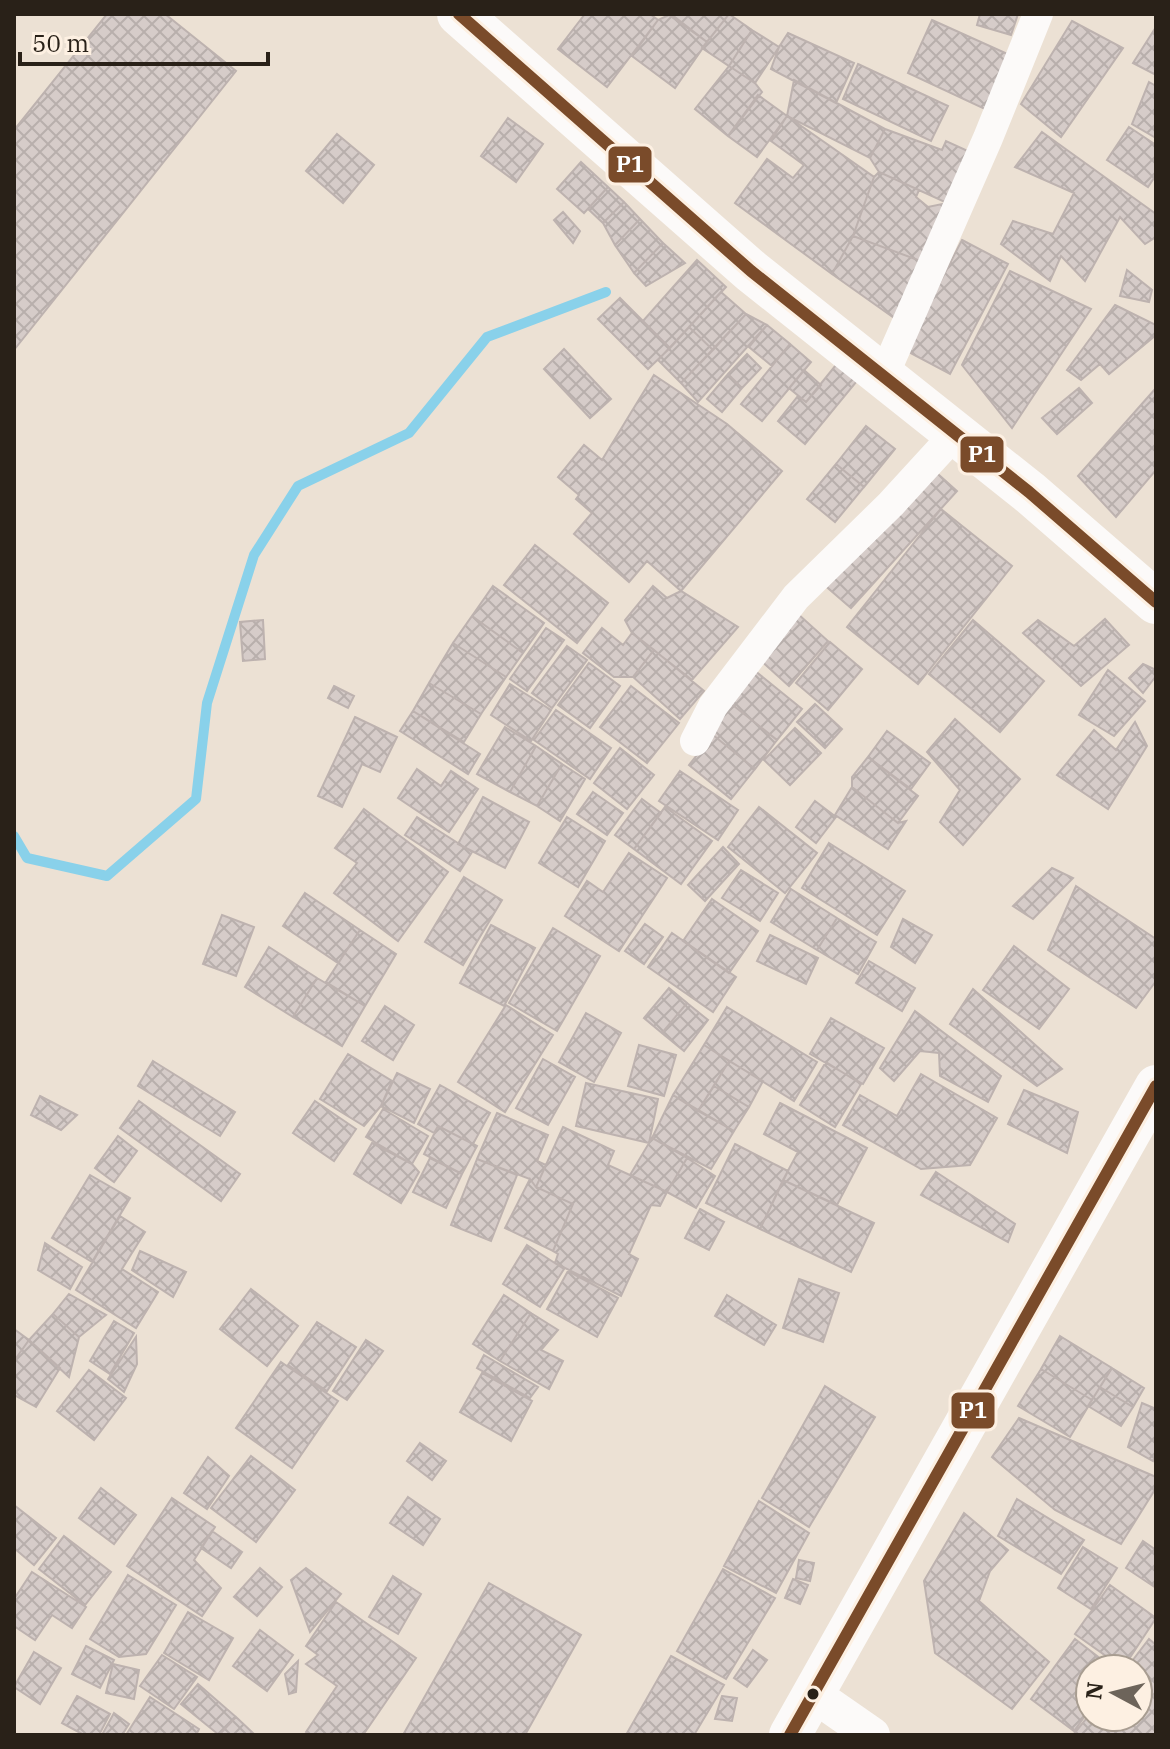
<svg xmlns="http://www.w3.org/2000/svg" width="1170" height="1749" font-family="'IBM Plex Serif',serif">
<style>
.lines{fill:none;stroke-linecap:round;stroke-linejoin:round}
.stream{stroke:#89d1ea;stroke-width:10}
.building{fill:url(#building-cross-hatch);stroke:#bdb2af;stroke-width:2}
.minor{stroke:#fcfaf9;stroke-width:30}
.tertiary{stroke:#fcfaf9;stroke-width:36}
.secondary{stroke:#fcfaf9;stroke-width:42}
.primary{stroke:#fcfaf9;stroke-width:44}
.bus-1-casing{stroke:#fdf0e2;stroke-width:18}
.bus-1{stroke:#7a4b2a;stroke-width:12}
.bus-dot{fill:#292118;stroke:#fdf0e2;stroke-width:3}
.line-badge{stroke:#fdf0e2;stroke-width:3}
.badge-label{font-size:22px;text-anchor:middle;font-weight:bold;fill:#fff}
</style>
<defs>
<pattern id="building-cross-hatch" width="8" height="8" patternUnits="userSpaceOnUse" patternTransform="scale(2)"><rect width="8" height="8" fill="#d6ccc9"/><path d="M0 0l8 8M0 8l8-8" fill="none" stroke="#b8afac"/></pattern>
</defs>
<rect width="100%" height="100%" fill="#ece1d4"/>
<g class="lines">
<!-- stream -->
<path class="stream" d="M14 836 27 858 107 876 196 799 207 703 254 555 298 486 409 433 487 337 606 292"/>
</g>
<!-- building -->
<path class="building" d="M107 14H165L236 71 14 350V130Z
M585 14H650L658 20 607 87 558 49Z
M671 14H729L707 42Z
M729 14 752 30 729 66 702 48Z
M980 14H1018L1011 35 977 25Z
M669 15 707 42 675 88 632 56 658 20Z
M932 20 1012 56 987 110 908 73Z
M1072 21 1123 48 1061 137 1021 104Z
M1156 27V71L1154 74 1133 63Z
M752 30 779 47 755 83 729 66Z
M788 33 854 63 836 103 771 69 779 47Z
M858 64 948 106 931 141 843 99Z
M729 66 755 83 762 92 728 136 695 109Z
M794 80 885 129 870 158 787 116Z
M1149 82 1156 86V138L1132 124Z
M758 95 787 116 757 157 728 136Z
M787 116 874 177 853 236 832 274 735 203 767 159 793 178 804 165 771 141Z
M508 118 543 144 516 182 481 156Z
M1129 127 1156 145V175L1148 187 1107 160Z
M885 129 942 150 946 141 970 152 947 203 879 172 870 158Z
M1042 132 1156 214V237L1145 244 1120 217 1085 281 1061 256 1050 281 1001 244 1013 221 1053 234 1074 193 1015 167Z
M337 134 374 165 343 203 306 171Z
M581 162 608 187 584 213 557 189Z
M879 172 919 190 916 197 928 207 947 203 926 263 853 236 874 177Z
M608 187 624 202 603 223 588 209Z
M624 202 640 219 615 245 603 223Z
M563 212 580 231 573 243 554 220Z
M640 219 663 243 634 273 615 245Z
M853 236 926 263 897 320 832 274Z
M962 240 1008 264 950 374 905 350Z
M663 243 685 263 646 286 634 273Z
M697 260 726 287 670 348 643 321Z
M1127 270 1152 290 1149 302 1120 296Z
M1010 271 1091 309 1012 428 962 365Z
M721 292 746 314 713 350 689 327Z
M620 298 670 348 648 369 598 319Z
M1115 305 1156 325V335L1109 374 1100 364 1081 380 1067 370Z
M746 314 767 325 698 402 681 383Z
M767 325 790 344 772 366 749 347Z
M689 327 713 350 681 383 658 360Z
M790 344 811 362 762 421 741 404Z
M564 349 611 399 590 418 544 369Z
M747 354 761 368 742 388 728 374Z
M836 365 857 381 805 444 778 421 798 396 806 402Z
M804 370 821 385 806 402 789 388Z
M728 374 742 388 722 412 707 399Z
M654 375 727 424 782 471 681 591 647 561 629 582 574 534 592 513 576 499 579 495 558 477 584 445 602 460Z
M1079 388 1092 403 1057 434 1042 418Z
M1156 388V470L1116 517 1078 476Z
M866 426 895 449 864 487 836 464Z
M836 464 864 487 835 522 807 499Z
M929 466 957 491 851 608 823 584Z
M941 509 1012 566 918 684 847 627Z
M535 545 608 603 577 643 504 585Z
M493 586 544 623 523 653 472 616Z
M653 586 667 598 681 591 738 627 692 680 632 633 625 620Z
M798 614 828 641 789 686 758 658Z
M472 616 523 653 506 677 453 643Z
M1105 619 1129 645 1081 686 1023 633 1038 620 1074 646Z
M263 620 265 659 243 661 240 622Z
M973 620 1044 681 1000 732 929 674Z
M546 628 564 640 527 691 510 679Z
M602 628 623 645 632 633 654 650 633 677H614L583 653Z
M830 642 862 669 828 710 796 683Z
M453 643 506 677 481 714 429 683Z
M567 646 587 660 552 708 532 693Z
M654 650 704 691 680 719 633 677Z
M589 663 620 686 590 728 558 705Z
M1143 664 1156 670V676L1143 693 1129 678Z
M754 670 802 709 777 740 729 702Z
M1108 670 1145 701 1114 736 1079 715Z
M429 683 481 714 464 742 413 711Z
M510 684 551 710 531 741 491 715Z
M334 686 354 696 348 708 328 698Z
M631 686 679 723 647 763 600 727Z
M729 702 777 740 755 769 713 735Z
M815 704 842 729 825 748 797 722Z
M556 710 611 748 590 779 534 740Z
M413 711 480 754 468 774 400 731Z
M355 717 397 737 380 772 362 764 342 807 318 796Z
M955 719 1020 779 963 845 940 822 960 790 927 752Z
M1135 722 1147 746 1108 809 1057 775 1094 730 1116 750Z
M505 727 536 746 510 792 477 774Z
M795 728 821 753 790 785 764 760Z
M887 731 930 763 911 789 868 757Z
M713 735 755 769 731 799 689 765Z
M536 746 562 764 537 806 510 792Z
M620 748 654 775 627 809 594 783Z
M868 757 918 796 898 823 852 787V777Z
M562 764 585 779 560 821 537 806Z
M417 769 441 786 451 771 478 789 449 832 398 798Z
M680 771 738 810 718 840 659 801Z
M852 787 898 823 906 821 888 849 835 815Z
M593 792 623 813 607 835 577 814Z
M483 797 529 822 505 868 458 844Z
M642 799 661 813 634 849 615 835Z
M815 801 836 817 816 843 796 827Z
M665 807 712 841 681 884 634 849Z
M759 807 817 853 785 893 728 847Z
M364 809 448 872 398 941 334 893 357 863 335 848Z
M417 817 472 852 460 871 405 835Z
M567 817 605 841 578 887 539 863Z
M829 843 905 891 877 935 802 888Z
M723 847 739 864 705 901 688 885Z
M629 853 667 878 619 951 565 916 587 881 603 892Z
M1052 868 1073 878 1033 919 1013 906Z
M741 870 778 893 760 921 722 898Z
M464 877 502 900 463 965 425 942Z
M1076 886 1156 939V981L1136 1008 1048 950Z
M791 889 837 918 817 950 771 922Z
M305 893 360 930 338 963 283 926Z
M712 899 758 931 729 973 683 941Z
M222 915 254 927 236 976 203 964Z
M837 918 876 942 858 974 817 950Z
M903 919 932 935 915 963 891 947Z
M645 924 663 937 644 964 625 951Z
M491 925 535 948 504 1006 460 983Z
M553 928 600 956 557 1031 509 1003Z
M360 930 396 954 365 1006 326 982Z
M672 933 736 977 713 1012 648 967Z
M770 935 818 958 806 984 757 961Z
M1014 946 1069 989 1039 1029 983 990Z
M269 947 317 978 293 1017 245 987Z
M869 961 915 988 902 1011 856 983Z
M317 978 365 1006 342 1046 293 1017Z
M669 988 687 1003 662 1033 644 1018Z
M973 989 1062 1069 1037 1086 950 1024Z
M687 1003 708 1020 684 1051 662 1033Z
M506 1005 553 1035 505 1112 458 1082Z
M385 1006 414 1025 393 1060 362 1041Z
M727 1007 817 1062 794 1101 704 1045Z
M915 1011 1001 1076 988 1102 940 1076 939 1053 920 1051 894 1081 880 1068Z
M586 1013 621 1033 594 1082 559 1062Z
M831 1018 884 1048 863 1084 810 1054Z
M639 1045 676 1055 664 1096 628 1086Z
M704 1045 729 1061 698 1111 673 1095Z
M348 1054 392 1081 381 1106 364 1126 320 1099Z
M543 1059 575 1077 548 1125 516 1108Z
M153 1061 235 1112 220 1136 138 1086Z
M729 1061 763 1081 749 1107 714 1086Z
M826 1062 861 1084 835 1127 800 1105Z
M397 1073 430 1089 414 1123 381 1106Z
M921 1074 997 1118 970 1165 921 1169 843 1125 860 1095 897 1116Z
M586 1083 658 1099 649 1143 576 1126Z
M440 1085 490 1113 473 1144 438 1126 434 1133 418 1124Z
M714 1086 749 1107 734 1131 698 1111Z
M1024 1090 1078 1112 1067 1153 1008 1124Z
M673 1095 734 1131 711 1169 652 1138Z
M40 1096 77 1115 61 1130 31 1115Z
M139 1101 240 1174 221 1201 120 1128Z
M315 1101 356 1129 334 1161 293 1133Z
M780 1103 867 1148 837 1205 783 1180 798 1152 764 1134Z
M383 1109 428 1136 412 1164 366 1137Z
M497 1113 548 1135 537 1161 546 1165 536 1187 530 1179 477 1159Z
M438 1126 477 1146 462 1174 424 1154Z
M563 1127 614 1151 608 1165 667 1192 660 1206 651 1205 629 1254 638 1259 621 1296 555 1263 558 1254 553 1251 573 1204 536 1187Z
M118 1136 137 1151 114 1182 95 1168Z
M652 1138 687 1158 667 1192 630 1175Z
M372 1143 412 1164 419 1172 401 1203 354 1174Z
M735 1144 788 1171 760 1229 706 1203Z
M430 1158 462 1174 446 1208 413 1192Z
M687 1158 715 1176 696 1208 667 1192Z
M477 1159 517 1175 491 1241 451 1225Z
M936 1172 1015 1224 1008 1242 921 1195Z
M90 1175 130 1198 92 1262 52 1238Z
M530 1179 536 1187 573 1204 553 1251 505 1228Z
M783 1180 874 1223 851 1272 760 1229Z
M700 1209 724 1222 709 1250 685 1238Z
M120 1216 145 1232 122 1269 158 1292 136 1328 76 1290Z
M45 1243 82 1267 70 1289 38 1270Z
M527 1245 564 1269 540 1307 503 1284Z
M140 1251 186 1272 173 1297 132 1270Z
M568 1271 618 1298 597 1337 547 1309Z
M799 1279 839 1293 823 1342 783 1328Z
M251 1289 298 1326 267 1366 220 1329Z
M69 1294 106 1315 79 1337 53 1314Z
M504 1295 531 1313 500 1361 473 1344Z
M727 1295 776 1325 764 1345 715 1316Z
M531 1313 558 1330 541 1350 563 1361 549 1389 500 1361Z
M53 1314 79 1337 69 1377 29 1340Z
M114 1321 134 1333 110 1374 90 1361Z
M317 1322 356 1347 327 1391 288 1365Z
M14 1329 29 1340 14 1361Z
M1060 1336 1112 1368 1092 1400 1041 1369Z
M136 1337 137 1364 124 1392 108 1379Z
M29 1340 60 1368 36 1407 14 1395V1361Z
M366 1340 383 1351 347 1400 333 1391Z
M484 1355 538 1387 530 1398 477 1368Z
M281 1362 338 1401 292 1468 236 1428Z
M1112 1368 1144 1388 1133 1407 1100 1387Z
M1041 1369 1092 1400 1070 1437 1018 1406Z
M89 1370 126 1398 94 1440 57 1411Z
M482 1373 532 1401 511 1441 460 1412Z
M825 1386 875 1417 809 1527 762 1498Z
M1100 1387 1133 1407 1121 1426 1088 1406Z
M1142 1403 1156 1409V1454L1153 1461 1128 1447Z
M1019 1418 1156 1477V1488L1121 1544 1055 1510 992 1457Z
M420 1443 446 1461 432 1480 407 1461Z
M251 1456 295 1490 256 1542 211 1508Z
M208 1457 229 1476 207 1509 184 1493Z
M101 1488 136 1515 114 1544 79 1518Z
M408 1497 440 1519 423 1545 390 1523Z
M172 1498 215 1527 194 1560 221 1588 202 1616 127 1566Z
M1017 1499 1084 1540 1061 1574 998 1536Z
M759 1501 809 1533 776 1593 724 1566Z
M14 1505 56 1538 34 1565 14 1548Z
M964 1513 1008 1550 990 1571 979 1601 1049 1662 1012 1709 935 1653 924 1581Z
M212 1531 242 1552 231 1568 201 1548Z
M64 1536 111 1572 85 1605 39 1569Z
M1143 1541 1156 1550V1588L1126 1568Z
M1083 1547 1117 1568 1091 1609 1058 1588Z
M799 1560 814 1563 810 1581 796 1578Z
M260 1568 282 1587 257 1616 234 1597Z
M306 1568 341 1594 310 1632 291 1580Z
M723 1569 775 1598 726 1679 677 1651Z
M32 1572 86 1607 72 1628 52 1615 35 1640 14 1626V1599Z
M128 1575 176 1605 146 1654 119 1657 90 1639Z
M393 1576 421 1594 398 1634 369 1617Z
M793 1579 808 1585 800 1604 785 1598Z
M489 1583 581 1635 525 1735H403Z
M1110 1585 1156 1618 1123 1668 1075 1634Z
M336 1602 416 1658 363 1735H310L306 1732 337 1686 306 1664 318 1655 306 1646Z
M188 1612 233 1638 209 1680 164 1653Z
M260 1630 293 1655 267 1691 233 1666Z
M1075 1639 1114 1669H1090V1709L1074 1731 1031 1699Z
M1149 1639 1156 1645V1735H1073L1090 1714V1717H1138V1669H1126Z
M86 1646 114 1660 100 1688 72 1674Z
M753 1650 767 1660 747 1687 734 1678Z
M34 1652 61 1668 40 1704 14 1687Z
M162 1655 197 1677 174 1709 140 1686Z
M671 1656 724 1685 694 1735H626Z
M298 1661 296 1692 289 1694 285 1674Z
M113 1664 139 1670 134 1699 106 1693Z
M198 1684 236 1717 219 1735 181 1704Z
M77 1696 110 1714 99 1735H84L62 1723Z
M722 1696 737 1698 732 1721 715 1719Z
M150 1697 199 1729 196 1735H126Z
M114 1713 129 1724 122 1735H102Z
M236 1717 255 1735H219Z"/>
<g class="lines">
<!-- minor -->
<path class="minor" d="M884 375 988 138 1038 14
M695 741 713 706 796 597 891 504 956 433"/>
<!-- tertiary -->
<path class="tertiary" d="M813 1694 872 1735"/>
<!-- secondary -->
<path class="secondary" d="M790 1735 1156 1086"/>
<!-- primary -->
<path class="primary" d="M459 14 751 271 1029 492 1156 602"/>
<defs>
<path id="bus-1" d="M459 14 751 271 1029 492 1156 602
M790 1735 1156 1086"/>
</defs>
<!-- bus-1 casing -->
<use href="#bus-1" class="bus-1-casing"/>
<!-- bus-1 -->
<use href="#bus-1" class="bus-1"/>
</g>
<!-- markers -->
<circle class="bus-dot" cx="813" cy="1694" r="7"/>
<g class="line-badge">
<rect x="607" y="145" width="46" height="39" rx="8" fill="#7a4b2a"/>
<rect x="959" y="435" width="46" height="39" rx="8" fill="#7a4b2a"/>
<rect x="950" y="1391" width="46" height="39" rx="8" fill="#7a4b2a"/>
</g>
<g class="badge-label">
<text x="630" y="172">P1</text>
<text x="982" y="462">P1</text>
<text x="973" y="1418">P1</text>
</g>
<!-- border -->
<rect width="1170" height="1749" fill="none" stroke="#292118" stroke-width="32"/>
<!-- north arrow -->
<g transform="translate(1114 1693) rotate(277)"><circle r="38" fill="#fdf0e2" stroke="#a89d91" stroke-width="2"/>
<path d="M0-6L14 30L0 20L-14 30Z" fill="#6d645a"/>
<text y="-12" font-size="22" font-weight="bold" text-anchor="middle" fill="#292118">N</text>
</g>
<!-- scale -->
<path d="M20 52v12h248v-12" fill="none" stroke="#292118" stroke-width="4"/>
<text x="32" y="52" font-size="24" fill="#292118" stroke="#fdf0e2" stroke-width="6" paint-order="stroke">50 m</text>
</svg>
